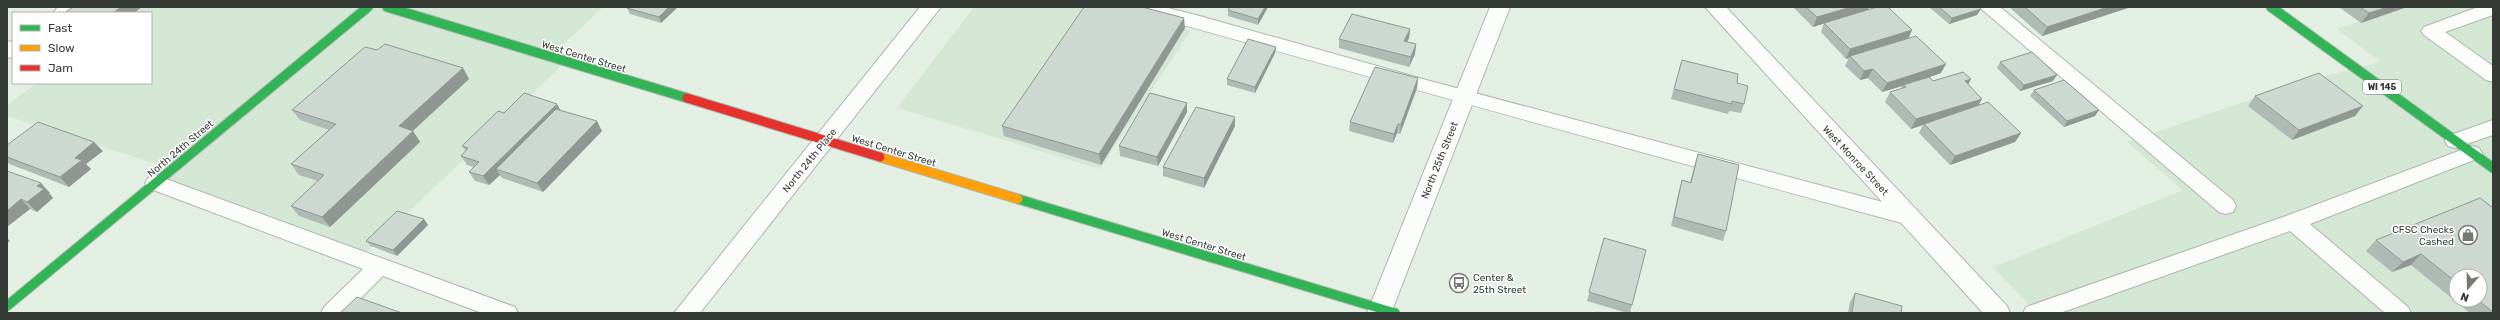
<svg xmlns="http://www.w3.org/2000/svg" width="2500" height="320" font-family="Rubik,sans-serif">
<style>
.built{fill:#d4e6d4;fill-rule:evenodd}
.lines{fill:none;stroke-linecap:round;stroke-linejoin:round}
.lane-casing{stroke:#aeb6ae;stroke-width:2}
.street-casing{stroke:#aeb6ae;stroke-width:2}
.fast-casing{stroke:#aeb6ae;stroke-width:11}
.slow-casing{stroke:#aeb6ae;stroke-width:11}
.jam-casing{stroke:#aeb6ae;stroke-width:11}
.lane{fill:#fbfdfb;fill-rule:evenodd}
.street{fill:#fbfdfb;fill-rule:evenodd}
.fast{stroke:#30b455;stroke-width:9}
.slow{stroke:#ff9f0a;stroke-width:9}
.jam{stroke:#e5322d;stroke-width:9}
.wall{fill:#b0bab4;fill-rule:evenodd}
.shaded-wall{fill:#909792}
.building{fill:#cdd8d1;stroke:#909792}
.labels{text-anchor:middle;stroke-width:3;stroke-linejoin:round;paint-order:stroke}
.shield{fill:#fff;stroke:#717671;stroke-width:1}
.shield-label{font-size:9px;font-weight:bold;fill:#343b34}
.street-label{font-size:10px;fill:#343b34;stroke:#fff}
.poi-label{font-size:10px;fill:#343b34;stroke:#fff;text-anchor:end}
</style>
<rect width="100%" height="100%" fill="#e4efe4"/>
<!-- built -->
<path class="built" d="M143 7H603L550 57 566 61 361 258 155 183 172 169 7 116V105L37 83H151V13H134Z
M974 7H1099L1191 30 1100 169 897 108Z
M2403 7H2493V313H2037L1993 267 2183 190 2127 142 2308 80 2381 62 2337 29ZM2456 276H2480V300H2456Z"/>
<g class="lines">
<defs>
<path id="lane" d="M58 7H79L74 13H53Z
M1130 7H1164L1196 15 1430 81 1909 209 1916 211 1919 217 1916 223 1909 225C1650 155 1391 83 1133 11Z
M1979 7H2000L2233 200 2236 206 2233 212 2226 214 2219 212Z
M2478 7H2493V15L2445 32 2493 66V82L2486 80 2424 35 2421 31 2424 27Z
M13 41V57L7 58V42Z
M2493 120V135L2455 148 2448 146 2445 141 2448 136Z
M2472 146 2479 148 2482 153 2479 158 2310 224 2408 307 2411 313H2385L2290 231 2060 313H2023L2026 307 2286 216Z
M155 175 515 307 518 313H482L383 276 346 313H321L324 307 363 269 148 188 145 183 148 178Z"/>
<path id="street" d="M920 7H941L700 313H674Z
M1490 7H1510L1391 313H1367Z
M1705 7H1726L2007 306 2010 313H1983Z"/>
<path id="fast" d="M387 7 687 98
M2271 7 2493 168
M1018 199 1395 313
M7 306 368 7"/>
<path id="slow" d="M880 157 1018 199"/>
<path id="jam" d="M687 98 880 157"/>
</defs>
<!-- lane casing -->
<use href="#lane" class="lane-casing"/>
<!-- street casing -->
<use href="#street" class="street-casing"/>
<!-- fast casing -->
<use href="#fast" class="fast-casing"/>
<!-- slow casing -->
<use href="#slow" class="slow-casing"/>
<!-- jam casing -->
<use href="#jam" class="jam-casing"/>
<!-- lane -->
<use href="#lane" class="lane"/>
<!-- street -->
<use href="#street" class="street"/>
<!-- fast -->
<use href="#fast" class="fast"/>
<!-- slow -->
<use href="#slow" class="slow"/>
<!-- jam -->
<use href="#jam" class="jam"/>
</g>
<!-- wall -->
<path class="wall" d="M678 7 661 23 630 14 627 8Z
M1268 7 1258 25 1228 16V10Z
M1793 7H1869L1868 10 1909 38 1941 73 1930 77 1933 81 1968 85 1979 105 2021 133 2015 142 1950 165 1919 133 1923 125 1911 129 1885 102 1890 92 1901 89 1902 86 1882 92 1868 78 1860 80 1845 66 1849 58 1846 59 1821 32 1824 23 1813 27Z
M1929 7H1979L1977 15 1949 24Z
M2009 7H2131L2042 36Z
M2339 7H2407L2361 23Z
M1185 28 1101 165 1004 136 1002 126Z
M1410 29 1409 38 1407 42 1416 44 1415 54 1409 67 1339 48V39Z
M1276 47 1275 53 1255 93 1227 85V79Z
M377 50 463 68 469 79 413 131 420 142 330 227 299 216 291 206 318 181 299 175 291 164 329 130 300 120 292 110Z
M1682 60 1737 83 1744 104 1741 113 1729 111 1728 114 1671 99Z
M2000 62 2053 81 2020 91 1997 68Z
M1418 78 1417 88 1400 134 1397 133 1393 143 1349 131 1350 122Z
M2034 90 2095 116 2064 127 2030 96Z
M2255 96 2355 116 2292 140 2248 106Z
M1187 103V112L1158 166 1120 156 1119 146Z
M560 110 602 131 543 192 502 178 500 175 489 185 475 181 469 172 473 167 467 165 461 156 466 151 462 146 504 113Z
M1235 126 1204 188 1163 176V167Z
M7 145 103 151 86 164 91 169 69 187 7 163Z
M1698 154 1726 231 1723 241 1671 226 1679 190 1682 180 1690 182 1695 163Z
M7 171 50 193H49L53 198 37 212 30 209 8 226H7Z
M2493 208V313H2470L2411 265 2392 272 2366 251 2376 240ZM2456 276 2480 300H2456Z
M424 219 428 225 397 256 371 246 366 241Z
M1604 238 1632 305 1630 313H1627L1587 301Z
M1855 293 1901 313H1848L1850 302Z"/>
<!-- shaded-wall -->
<path class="shaded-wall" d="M121 7H142L134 13H113Z
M669 7H678L661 23 659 17Z
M1265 7H1268L1258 25V19Z
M1851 7H1869L1868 10 1813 27 1817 17Z
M2108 7H2131L2042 36 2047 27Z
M2388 7H2407L2361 23 2369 13Z
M1981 9 1977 15 1949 24 1952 18Z
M1184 18 1185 28 1101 165 1099 154Z
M1410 29 1409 38 1403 50 1404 41Z
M1912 30 1908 40 1850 56 1849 58 1846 59 1850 49Z
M1416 44 1415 54 1409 67 1411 57Z
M1276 47 1275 53 1255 93V87Z
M1946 64 1941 73 1904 86 1903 85 1902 86 1882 92 1887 83Z
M463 68 469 79 406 137 399 126Z
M1873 69 1868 78 1860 80 1864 71Z
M2057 75 2053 81 2020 91 2024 85Z
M1418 78 1417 88 1400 134 1401 124Z
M1971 79 1966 89 1965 81Z
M1982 99 1977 108 1924 124 1923 125 1911 129 1916 119Z
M1187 103V112L1158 166 1157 157Z
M557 104 562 113 496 169 500 175 489 185 483 176Z
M2363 106 2355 116 2292 140 2299 130Z
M2099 110 2095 116 2064 127 2067 121Z
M1235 117V126L1204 188V178Z
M597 121 602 131 543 192 537 183Z
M1398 124 1397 133 1393 143 1394 134Z
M413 131 420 142 330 227 322 217Z
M2021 133 2015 142 1950 165 1955 156Z
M94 142 103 151 86 164 91 169 69 187 60 177 75 158Z
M41 183 50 193H49L53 198 37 212 27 202 37 186Z
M21 199 30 209 8 226 7 225V211Z
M424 219 428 225 397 256 393 250Z
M7 238 10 241 7 243Z
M2421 254 2411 265 2392 272 2403 262Z"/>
<!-- building -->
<path class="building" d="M73 7H121L113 13H64Z
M628 7H669L659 17 627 8Z
M1084 7H1142L1184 18 1099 154 1002 126Z
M1230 7H1265L1258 19 1228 10Z
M1806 7H1851L1817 17Z
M1877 7H1888L1912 30 1850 49 1824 23Z
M1939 7H1979L1981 9 1952 18Z
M2025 7H2108L2047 27Z
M2360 7H2388L2369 13Z
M1352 14 1410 29 1404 41 1416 44 1411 57 1339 39Z
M1916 36 1946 64 1887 83 1873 69 1864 71 1850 56Z
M1248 39 1276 47 1255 87 1227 79Z
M385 44 463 68 399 126 413 131 322 217 291 206 324 175 291 164 336 124 292 110 365 47 377 50Z
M2032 52 2057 75 2024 85 2000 62Z
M1682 60 1738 74 1737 83 1748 86 1744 104 1732 101V104L1674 89Z
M1375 67 1418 78 1401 124H1398L1394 134 1350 122Z
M1963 72 1971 79 1965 81 1982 99 1916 119 1890 92 1906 87 1903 85 1929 77 1933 81Z
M2319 73 2363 106 2299 130 2255 96Z
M2064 80 2099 110 2067 121 2034 90Z
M524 93 557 104 483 176 469 172 479 162 461 156 468 148 462 146 498 111 504 113Z
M1150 93 1187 103 1157 157 1119 146Z
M1988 102 2021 133 1955 156 1924 124Z
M1196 107 1235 117 1204 178 1163 167Z
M556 109 597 121 537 183 496 169Z
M38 122 94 142 75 158 82 160 60 177 7 157V145Z
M1698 154 1739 165 1726 231 1674 217 1682 180 1691 183Z
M7 171 41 183 37 186 44 189 27 202 21 199 7 211Z
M2480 198 2493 208V312L2478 300H2480V276H2456V282L2421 254 2403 262 2376 240Z
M397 211 424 219 393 250 366 241Z
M1604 238 1646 250 1632 305 1589 292Z
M1855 293 1902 306 1901 313H1852Z
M357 297 402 313H340Z"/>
<!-- icons -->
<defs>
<symbol id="shop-ring" viewBox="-11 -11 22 22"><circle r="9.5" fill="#fff" stroke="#727a72" stroke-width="1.5"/><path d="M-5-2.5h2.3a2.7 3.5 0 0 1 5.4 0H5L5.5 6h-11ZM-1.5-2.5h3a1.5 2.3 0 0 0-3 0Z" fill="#727a72"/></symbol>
<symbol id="bus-ring" viewBox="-11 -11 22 22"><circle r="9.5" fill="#fff" stroke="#727a72" stroke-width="1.5"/><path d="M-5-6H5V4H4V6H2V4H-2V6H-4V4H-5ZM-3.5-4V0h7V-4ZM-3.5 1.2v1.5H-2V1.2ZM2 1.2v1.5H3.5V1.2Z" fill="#727a72"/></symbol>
</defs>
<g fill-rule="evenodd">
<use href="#shop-ring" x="2457" y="224" width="22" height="22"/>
<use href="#bus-ring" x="1448" y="272" width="22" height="22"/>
</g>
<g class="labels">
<!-- shield labels -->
<rect class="shield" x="2363" y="80" width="38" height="14" rx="3"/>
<g class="shield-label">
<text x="2382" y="90">WI 145</text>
</g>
<!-- street labels -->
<g class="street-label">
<text transform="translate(584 56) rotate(17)" y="4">West Center Street</text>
<text transform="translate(180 148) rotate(-40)" y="4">North 24th Street</text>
<text transform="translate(894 150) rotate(17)" y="4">West Center Street</text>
<text transform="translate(809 160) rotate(-51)" y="4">North 24th Place</text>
<text transform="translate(1439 160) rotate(-68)" y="4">North 25th Street</text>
<text transform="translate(1856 160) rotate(47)" y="4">West Monroe Street</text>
<text transform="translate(1204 244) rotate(17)" y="4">West Center Street</text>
</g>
<!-- poi labels -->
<g class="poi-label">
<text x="2454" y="233">CFSC Checks<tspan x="2454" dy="12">Cashed</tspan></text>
<text x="1473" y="281" text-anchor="start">Center &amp;<tspan x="1473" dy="12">25th Street</tspan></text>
</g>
</g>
<!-- border -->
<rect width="2500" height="320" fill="none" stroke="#343b34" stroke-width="16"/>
<!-- legend -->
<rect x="12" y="12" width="140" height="72" fill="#ffffff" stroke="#aeb1ae"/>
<rect x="20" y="25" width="20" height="6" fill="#30b455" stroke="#aeb1ae"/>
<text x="48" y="32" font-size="12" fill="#343b34">Fast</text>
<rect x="20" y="45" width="20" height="6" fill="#ff9f0a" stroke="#aeb1ae"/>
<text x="48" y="52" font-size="12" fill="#343b34">Slow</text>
<rect x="20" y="65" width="20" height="6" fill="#e5322d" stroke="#aeb1ae"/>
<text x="48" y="72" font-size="12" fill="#343b34">Jam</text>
<!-- north arrow -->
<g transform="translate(2468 288) rotate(200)"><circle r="19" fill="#ffffff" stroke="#aeb1ae"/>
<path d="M0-3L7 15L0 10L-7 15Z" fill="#727a72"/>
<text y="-6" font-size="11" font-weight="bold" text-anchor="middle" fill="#343b34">N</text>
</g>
</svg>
